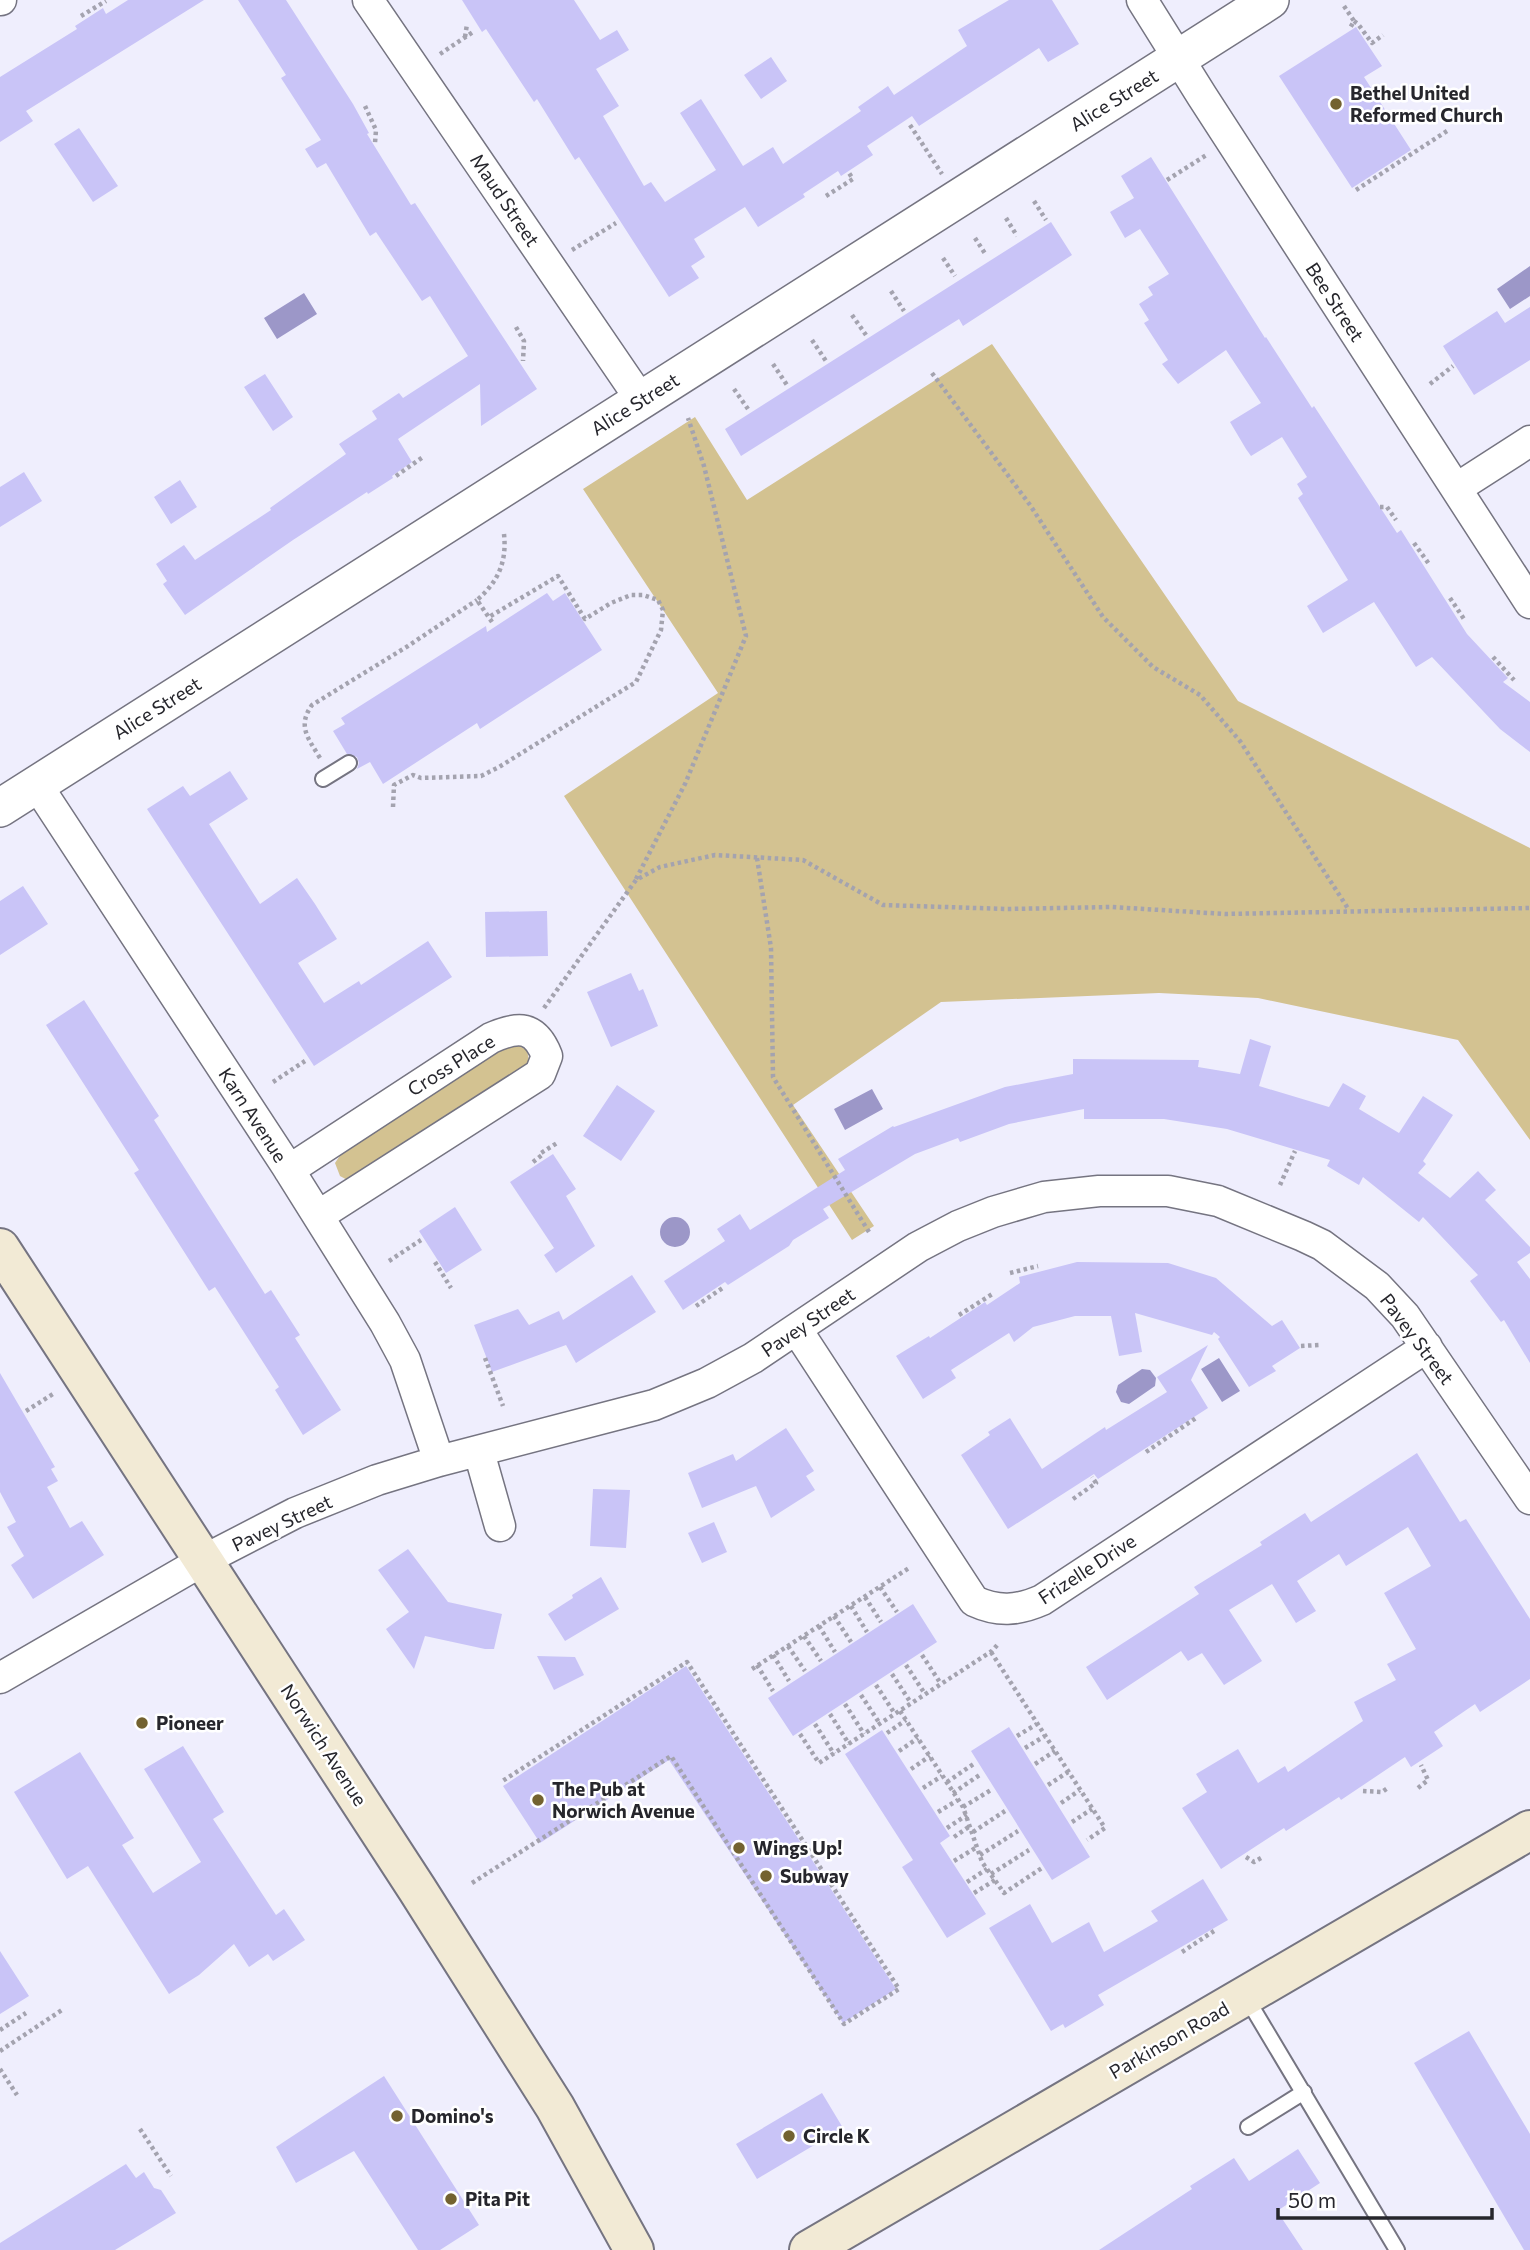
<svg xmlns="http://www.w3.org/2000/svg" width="1530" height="2250" font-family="Commissioner,sans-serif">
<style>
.green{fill:#d3c291}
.water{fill:#9c97c8}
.building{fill:#c9c4f7}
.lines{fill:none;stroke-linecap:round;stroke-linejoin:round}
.service-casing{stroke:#757481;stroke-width:18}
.minor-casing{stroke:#757481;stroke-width:33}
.tertiary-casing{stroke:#757481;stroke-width:40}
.secondary-casing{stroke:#757481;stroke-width:42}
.path{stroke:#a4a3af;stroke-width:4.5;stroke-dasharray:3.5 3.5;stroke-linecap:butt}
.service{stroke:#fff;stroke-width:14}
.minor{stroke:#fff;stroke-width:30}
.tertiary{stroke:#fff;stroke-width:37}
.secondary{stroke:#f2ead5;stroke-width:38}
.poi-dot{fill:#736230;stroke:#fff;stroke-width:2.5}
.labels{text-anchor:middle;stroke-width:5;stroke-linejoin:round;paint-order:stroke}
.poi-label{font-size:19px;font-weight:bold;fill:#26262c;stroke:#fff;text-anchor:start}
.street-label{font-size:19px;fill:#26262c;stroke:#fff}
</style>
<rect width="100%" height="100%" fill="#efeefd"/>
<!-- green -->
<path class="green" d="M992 344 1238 701 1530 848V1140L1458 1040 1258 998 1159 993 941 1002 793 1105 874 1226 852 1240 564 796 718 693 583 489 695 417 747 500Z
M515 1044 527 1050 530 1065 351 1182 340 1176 335 1163 343 1151 505 1047Z"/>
<!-- water -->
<path class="water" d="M1530 266V296L1510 309 1497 289Z
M304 293 317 314 277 339 264 318Z
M872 1089 883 1109 845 1130 834 1109Z
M660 1232a15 15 0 1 1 30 0a15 15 0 1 1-30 0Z
M1219 1358 1240 1391 1222 1402 1201 1369Z
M1142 1369 1150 1370 1156 1378 1155 1386 1129 1404 1121 1402 1116 1392 1118 1385Z"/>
<!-- building -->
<path class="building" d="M128 0H204L26 111 33 121 0 142V77L77 29 75 26 103 8 106 14Z
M238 0H286L353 104 369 133 367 134 411 205 415 203 537 389 481 426 480 384 398 439 412 462 392 476 393 478 368 494 367 492 293 540 185 615 163 584 167 581 156 564 184 545 195 560 271 510 270 508 346 454 339 444 377 419 372 411 399 393 403 398 468 356 430 296 422 301 376 232 370 236 326 163 317 168 305 149 321 140 281 78 286 75Z
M462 0H574L600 40 617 30 629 50 596 69 619 106 603 116 644 186 651 182 665 202 716 170 680 113 701 99 743 166 773 147 783 164 861 111 858 107 888 86 894 95 967 46 958 30 1009 0H1052L1079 44 1048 62 1039 48 919 126 912 116 867 146 873 155 841 176 838 171 803 194 805 197 758 227 745 207 694 239 705 257 691 266 699 278 669 297 579 157 575 160 537 99 534 102 486 29 482 32Z
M1356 27 1382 66 1364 77 1411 150 1352 188 1279 76Z
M771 57 787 81 761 99 744 75Z
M79 128 118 186 93 202 54 144Z
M1151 157 1265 338 1266 337 1312 408 1314 406 1397 533 1401 530 1467 634 1508 678 1503 682 1530 702V752L1500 729 1432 657 1416 667 1374 602 1323 633 1307 606 1348 580 1298 498 1303 494 1297 484 1307 477 1282 437 1251 456 1246 449 1230 422 1261 403 1226 350 1178 384 1162 364 1168 360 1144 323 1149 320 1139 304 1153 295 1148 287 1169 274 1140 229 1125 238 1110 212 1134 198 1121 176Z
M1051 222 1072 255 963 326 959 319 741 456 725 429Z
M1530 307V360L1474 395 1443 346 1497 311 1505 323Z
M265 374 293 417 273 431 244 387Z
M24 472 42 501 0 527V487Z
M180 480 197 507 171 524 154 497Z
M547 593 553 601 565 593 602 650 480 729 477 723 383 784 370 762 357 769 359 763 357 757 347 754 333 731 345 724 341 718 486 626 487 632Z
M230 771 248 799 209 824 260 904 297 878 315 904 337 939 298 963 324 1003 359 981 361 985 428 941 452 977 314 1066 147 809 183 786 190 796Z
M23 886 48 924 0 955V901Z
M547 911 548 956 486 957 485 912Z
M631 973 639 991 643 989 658 1026 611 1047 587 992Z
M84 1000 159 1116 154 1120 265 1294 271 1290 300 1335 295 1338 341 1410 303 1435 275 1390 279 1387 215 1287 209 1291 134 1173 139 1170 46 1025Z
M1250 1039 1271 1046 1259 1086 1329 1107 1343 1083 1366 1096 1359 1109 1399 1133 1423 1096 1453 1115 1423 1161 1426 1164 1418 1173 1450 1198 1478 1171 1496 1190 1485 1200 1530 1247V1253L1517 1262 1530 1279V1363L1504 1320 1501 1322 1470 1281 1478 1275 1423 1217 1419 1222 1363 1177 1359 1185 1327 1166 1330 1160 1227 1129 1164 1119H1084V1109L1009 1124 960 1142 958 1138 915 1154 823 1209 829 1218 793 1240 789 1246 728 1285 725 1282 683 1310 664 1281 725 1241 717 1229 740 1214 750 1230 845 1170 838 1159 893 1126 894 1127 1005 1087 1073 1074V1059L1199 1060 1198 1067 1240 1074Z
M617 1085 655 1111 621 1161 583 1136Z
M553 1154 576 1189 566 1196 595 1246 556 1273 544 1255 554 1248 510 1182Z
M455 1207 482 1250 446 1273 419 1231Z
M1077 1262 1168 1263 1216 1278 1272 1326 1282 1320 1300 1348 1272 1366 1276 1371 1249 1387 1218 1339 1220 1337 1214 1332 1212 1335 1135 1313 1142 1352 1119 1356 1111 1316H1075L1033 1327 1014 1342 1009 1333 951 1370 956 1378 923 1399 896 1356 929 1336 930 1338 985 1302 987 1305 1020 1283 1019 1277Z
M632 1275 656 1312 576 1363 566 1345 492 1372 474 1325 518 1309 529 1325 559 1311 563 1320Z
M1208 1345 1191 1380 1208 1408 1098 1479 1094 1474 1008 1529 961 1455 990 1435 988 1432 1010 1418 1042 1469 1105 1427 1106 1430 1167 1392 1157 1377Z
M0 1373 55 1467 51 1469 58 1481 47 1487 70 1528 82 1521 104 1555 33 1599 11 1565 24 1556 7 1527 16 1522 0 1492Z
M786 1428 814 1471 806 1476 815 1490 771 1518 756 1486 702 1508 688 1473 733 1454 736 1461Z
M1417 1453 1460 1522 1466 1519 1530 1619V1679L1480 1712 1475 1704 1434 1732 1443 1746 1411 1767 1405 1757 1341 1800 1339 1797 1286 1831 1284 1828 1221 1869 1182 1808 1207 1792 1196 1774 1238 1749 1258 1783 1285 1766 1288 1772 1363 1721 1354 1702 1396 1680 1387 1664 1416 1649 1384 1593 1431 1566 1408 1527 1346 1566 1339 1554 1297 1581 1316 1611 1296 1623 1272 1584 1229 1610 1262 1661 1224 1685 1202 1653 1188 1661 1181 1651 1107 1700 1086 1667 1199 1594 1194 1587 1262 1545 1260 1542 1305 1513 1311 1522Z
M593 1489 630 1490 626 1548 590 1546Z
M714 1522 727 1552 702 1563 688 1533Z
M408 1549 448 1602 502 1614 494 1649H485L425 1636 414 1669 386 1629 409 1612 378 1570Z
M601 1577 619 1609 565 1641 548 1614 573 1598 572 1595Z
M913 1604 937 1642 793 1736 768 1698Z
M537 1656 575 1657 584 1675 554 1690Z
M686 1666 896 1989 843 2023 669 1760 540 1843 503 1786Z
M1009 1727 1090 1857 1052 1880 971 1751Z
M882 1730 950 1836 940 1843 986 1914 947 1938 902 1867 913 1860 845 1754Z
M183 1746 224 1812 213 1819 276 1915 284 1909 305 1940 273 1961 268 1954 249 1967 234 1944 199 1975 169 1994 88 1866 67 1879 14 1792 80 1752 134 1838 122 1845 153 1893 201 1862 144 1769Z
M1203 1879 1228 1920 1098 1995 1104 2005 1065 2028 1063 2024 1051 2031 989 1928 1030 1904 1052 1943 1089 1922 1104 1952 1158 1921 1151 1911Z
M0 1951 29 1996 0 2014Z
M1469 2031 1530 2134V2250H1524L1414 2063Z
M384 2076 479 2225 440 2250H418L354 2151 296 2183 276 2147Z
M822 2093 843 2128 757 2179 736 2144Z
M1298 2149 1320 2183 1277 2211 1303 2250H1099L1192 2189 1190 2186 1234 2158 1249 2181Z
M126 2164 136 2178 144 2172 154 2188 161 2190 176 2213 115 2250H0V2243Z"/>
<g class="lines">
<defs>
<path id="service" d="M323 779 349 763
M1246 1997 1397 2250
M1248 2127 1304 2092"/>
<path id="minor" d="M0 0H1
M368 0 641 400
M1142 0 1202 96 1530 603
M1457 488 1530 441
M37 785 286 1165 385 1323 405 1360 439 1461
M289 1170 491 1038C518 1026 535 1025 547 1056L540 1074 318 1216
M797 1330 974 1601C998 1612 1017 1611 1042 1600L1427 1347
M479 1452 500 1526
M0 1678 204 1560 295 1513 377 1480 439 1461 654 1405 707 1383 753 1358 918 1247 958 1226 993 1212 1044 1197 1099 1191H1168L1218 1201 1303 1236 1322 1245 1377 1286 1405 1316 1530 1499"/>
<path id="tertiary" d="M0 808 1270 0"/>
<path id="secondary" d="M0 1248 417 1889 555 2107 634 2250
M809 2250 1530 1830"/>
</defs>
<!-- service casing -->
<use href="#service" class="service-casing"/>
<!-- minor casing -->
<use href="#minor" class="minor-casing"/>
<!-- tertiary casing -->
<use href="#tertiary" class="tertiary-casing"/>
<!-- secondary casing -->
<use href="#secondary" class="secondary-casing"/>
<!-- path -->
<path class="path" d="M1344 6 1354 21 1350 28
M81 16 106 1
M1354 21 1358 24 1372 43 1383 35
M465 37 467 24
M440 54 473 32
M365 106 376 130 375 143
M910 125 942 174
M1167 180 1208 154
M1356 190 1447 131
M826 196 853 179 849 173
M1034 201 1046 220
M1006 218 1017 236
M975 238 986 255
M572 250 616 223
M943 258 955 276
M891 291 904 311
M852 315 866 335
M516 327 524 341 523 361
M812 340 826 361
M773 364 787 385
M932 373 1030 505 1103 617 1153 667 1200 695 1240 741 1349 910
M1430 384 1453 366
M734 389 748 409
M396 476 423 457
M1380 507H1387L1396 520
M1414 543 1429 564
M1450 598 1464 619
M492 622 477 600C498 582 507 562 504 534
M1493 657 1514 680
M320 758C308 738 297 726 312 705L408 646 477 600
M393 807 394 785 413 775 421 778 481 776 499 767 636 682 661 630 663 610 658 600 643 595H631L611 603 585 619 558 576 489 617
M757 858 771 948 773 1077 869 1232
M636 879 685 784 746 636 704 466 688 418
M544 1008 636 880 660 867 715 855 803 860 883 905 1007 909 1112 907 1225 914 1530 908
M273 1082 305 1061
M533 1162 542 1155 541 1153 557 1143
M1280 1185 1295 1151
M389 1261 421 1240
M435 1262 451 1288
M1010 1273 1038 1266
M696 1306 724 1287
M959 1315 994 1293
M1301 1346 1319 1345
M485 1358 503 1406
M26 1411 53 1394
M1146 1452 1196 1418
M1073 1499 1096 1483 1092 1477
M880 1587 897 1612
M865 1597 881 1622
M851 1606 867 1632
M834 1616 851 1642
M819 1626 835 1652
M804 1636 821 1661
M788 1646 805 1671
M991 1652 1105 1828 1087 1840
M773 1655 789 1681
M922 1655 941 1684
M757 1665 773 1691
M906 1665 925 1694
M752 1669 909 1568
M892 1674 911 1703
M876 1685 895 1714
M861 1695 880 1724
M845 1704 864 1734
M900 1711 963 1807 982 1862 1004 1893 1042 1868
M830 1714 849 1744
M815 1724 834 1754
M887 1733 906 1720
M800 1734 819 1763 992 1651 999 1643
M1017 1736 1037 1724
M1025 1748 1045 1736
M899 1751 918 1738
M1035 1764 1055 1751
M911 1769 930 1756
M947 1782 975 1763
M1048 1785 1068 1772
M923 1788 942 1776
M1418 1788 1428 1780 1421 1765
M1363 1791 1382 1792 1389 1787
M953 1793 981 1774
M1061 1803 1080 1790
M963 1807 991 1790
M938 1812 958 1800
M1072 1822 1092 1809
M947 1828 967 1815
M973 1832 1005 1811
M954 1837 970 1826
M980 1855 1018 1831
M1246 1857 1254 1862 1261 1858
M954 1861 977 1847
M991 1874 1029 1850
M967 1882 987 1869
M472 1883 671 1756 844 2024 899 1989 687 1662 501 1782
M974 1893 995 1880
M1182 1952 1214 1931
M0 2030 26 2013
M0 2051 62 2010
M0 2069 17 2095
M140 2129 171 2176"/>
<!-- service -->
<use href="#service" class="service"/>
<!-- minor -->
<use href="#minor" class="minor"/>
<!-- tertiary -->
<use href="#tertiary" class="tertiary"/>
<!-- secondary -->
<use href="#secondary" class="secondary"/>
</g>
<!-- markers -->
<g class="poi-dot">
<circle cx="1336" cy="104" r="7"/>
<circle cx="142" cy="1723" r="7"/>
<circle cx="538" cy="1800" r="7"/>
<circle cx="739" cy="1848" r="7"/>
<circle cx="766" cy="1876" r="7"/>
<circle cx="397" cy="2116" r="7"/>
<circle cx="789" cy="2136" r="7"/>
<circle cx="451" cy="2199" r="7"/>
</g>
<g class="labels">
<!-- poi labels -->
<g class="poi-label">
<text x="1350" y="100">Bethel United<tspan x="1350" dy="22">Reformed Church</tspan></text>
<text x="156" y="1730">Pioneer</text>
<text x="552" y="1796">The Pub at<tspan x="552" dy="22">Norwich Avenue</tspan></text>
<text x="753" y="1855">Wings Up!</text>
<text x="780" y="1883">Subway</text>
<text x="411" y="2123">Domino's</text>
<text x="803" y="2143">Circle K</text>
<text x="465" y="2206">Pita Pit</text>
</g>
<!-- street labels -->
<g class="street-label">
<text transform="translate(1114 100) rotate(-32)" y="7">Alice Street</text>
<text transform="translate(505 200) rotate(56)" y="7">Maud Street</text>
<text transform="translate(1335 302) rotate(57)" y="7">Bee Street</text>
<text transform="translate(635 404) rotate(-32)" y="7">Alice Street</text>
<text transform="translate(157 708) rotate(-32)" y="7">Alice Street</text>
<text transform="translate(451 1065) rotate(-32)" y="7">Cross Place</text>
<text transform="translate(253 1115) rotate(57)" y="7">Karn Avenue</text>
<text transform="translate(808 1322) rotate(-34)" y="7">Pavey Street</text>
<text transform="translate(1417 1339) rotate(53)" y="7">Pavey Street</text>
<text transform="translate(282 1523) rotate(-25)" y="7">Pavey Street</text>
<text transform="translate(1087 1569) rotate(-33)" y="7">Frizelle Drive</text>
<text transform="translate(324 1745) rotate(57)" y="7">Norwich Avenue</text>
<text transform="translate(1169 2040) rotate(-30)" y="7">Parkinson Road</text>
</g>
</g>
<!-- scale -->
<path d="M1278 2208v10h214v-10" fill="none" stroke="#26262c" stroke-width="3.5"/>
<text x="1288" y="2208" font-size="21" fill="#26262c" stroke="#ffffff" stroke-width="5" paint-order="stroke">50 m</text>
</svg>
